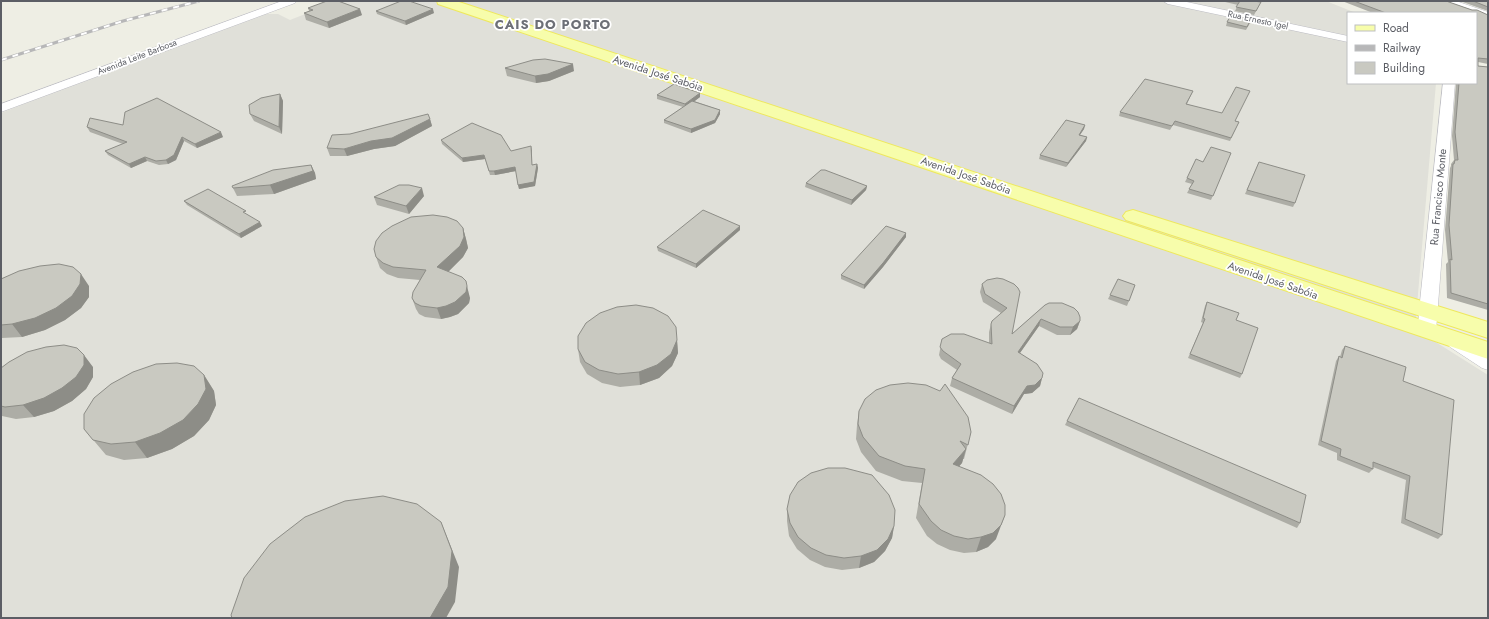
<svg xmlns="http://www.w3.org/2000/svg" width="1489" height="619" font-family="Jost,sans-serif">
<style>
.industrial{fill:#e0e0d9}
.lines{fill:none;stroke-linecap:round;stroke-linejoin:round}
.minor-casing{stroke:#bcbcc3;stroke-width:1}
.primary-casing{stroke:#eee85e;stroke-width:2}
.minor{fill:#fff;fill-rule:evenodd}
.primary{fill:#f7fdab;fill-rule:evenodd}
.rail-casing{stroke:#b7b7b8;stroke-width:3}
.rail{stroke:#fff;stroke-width:2;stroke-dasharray:6;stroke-linecap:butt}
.wall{fill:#adada6}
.shaded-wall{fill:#8d8d87}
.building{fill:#c9c9c1;stroke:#8d8d87}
.labels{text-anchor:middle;stroke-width:3.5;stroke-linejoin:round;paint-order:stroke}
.far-street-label{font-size:9px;fill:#5c5e65;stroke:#fff}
.street-label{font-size:11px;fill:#5c5e65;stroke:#fff}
.far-district-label{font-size:13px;font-weight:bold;letter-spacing:1px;fill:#6d7077;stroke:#fff}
</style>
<rect width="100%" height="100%" fill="#eeeee4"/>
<!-- industrial -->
<path class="industrial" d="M338 1H1326L1356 13H1348V83H1436L1415 329 1488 375V618H1V113L156 51 263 14H278L290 20Z"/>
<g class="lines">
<defs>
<path id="minor" d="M282 1H296L295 3 1 112V104Z
M1163 1H1182L1348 36V42L1168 4Z
M1442 1H1456L1488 12V19L1476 15V13H1470L1443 3Z
M1443 83H1455L1436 331 1433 335 1427 337 1421 335 1418 331 1419 311Z
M1456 337 1462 339 1488 354V370L1482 368 1450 347 1447 343 1450 339Z"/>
<path id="primary" d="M437 1H456L1488 342V359L438 4Z
M1133 210 1488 322V338L1126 220 1123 216 1126 212Z"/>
</defs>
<!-- minor casing -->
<use href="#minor" class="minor-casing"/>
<!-- primary casing -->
<use href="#primary" class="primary-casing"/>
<!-- minor -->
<use href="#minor" class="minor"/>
<!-- primary -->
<use href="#primary" class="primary"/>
<defs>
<path id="rail" d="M1 60 123 21 199 1"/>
</defs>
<!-- rail casing -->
<use href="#rail" class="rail-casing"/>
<!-- rail -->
<use href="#rail" class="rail"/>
</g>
<!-- wall -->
<path class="wall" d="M1221 1H1253L1261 2 1254 15 1235 11 1238 5Z
M1342 1H1446L1472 10 1488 15V64L1478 62V66L1488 67V310L1447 298 1446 264 1448 262 1445 230 1450 168 1451 166V164L1454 160 1452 136 1456 83H1476V13H1373Z
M1460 1H1488V11Z
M308 8 362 15 329 28 306 20 304 13 309 11Z
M376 11 434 13 406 25 377 14Z
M1227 22 1250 23 1246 30 1226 26Z
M505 68 574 71 549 81 536 83 507 76Z
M1193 91 1187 104 1239 122 1230 141 1173 125 1170 130 1119 116 1120 112Z
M700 93V97L694 101 720 110V114L715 123 691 133 664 123V120L683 107 657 99V95Z
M280 94 283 101 282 134 254 121 250 114Z
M430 119 432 126 395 146 374 149 347 156H330L327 148 350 134Z
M123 125 223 137 197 148 184 141 176 160 168 164 159 165 147 161 131 168 108 155 105 151 123 144 90 132 87 127Z
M1085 125 1084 129 1080 135 1087 137 1086 141 1066 167 1039 159 1040 155Z
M441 140 511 151 532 150V165L537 164 538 168 535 186 519 189 516 171 495 175H490L485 159 463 162 442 144Z
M1231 153 1211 200 1187 193 1192 184 1185 182 1187 178 1203 162Z
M1259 162 1295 203 1293 207 1245 194Z
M311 165 315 173 316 179 274 194 237 196 233 188Z
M806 183 867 186 866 190 851 205 805 187Z
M424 196 409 214 377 205 374 197Z
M184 201 248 215 262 226 241 238 187 205Z
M740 226V230L696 268 658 251 657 247Z
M463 228 466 239 468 248 463 257 448 272 470 298 469 303 458 314 450 317 441 319 425 317 419 314 416 309 412 298 420 280 398 278 387 274 380 268 376 257Z
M906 233V237L883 267 864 289 841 279V275Z
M1 279 89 286V297L81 308 65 320 45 330 22 337 2 338H1Z
M1003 279 1012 334 1045 305 1080 321 1077 329 1070 335H1057L1039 326 1020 353 1042 378 1040 386 1032 393 1024 394 1012 414 950 386 952 378 957 370 941 359 939 355 942 339 989 343V332L991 324 1001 313 983 302 980 292 982 284Z
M1135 285 1127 306 1108 299 1110 295Z
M1207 302 1236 320 1242 374 1240 378 1188 358 1203 323 1201 322 1205 306Z
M677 340 678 353 672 366 659 378 640 385 620 387 602 383 587 374 580 362 578 349Z
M1345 346 1403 381 1442 535 1438 539 1401 523 1406 480 1373 467V469L1369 473 1337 460V453L1318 445 1336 361 1339 356 1340 357 1342 350Z
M93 367V377L86 389 72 401 54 411 34 417 16 419 2 416 1 414V368Z
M204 375 214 391 216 405 209 420 194 436 172 449 147 458 124 460 106 455 84 429Z
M859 411 971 432 964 459H963L962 463 959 466 996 539 988 547 976 552 964 553 950 550 937 544 927 536 916 518 922 483 902 481 876 471 861 452 856 439 857 425Z
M1067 421 1300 523 1297 528 1065 425Z
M787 509 894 526 892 538 885 551 874 562 859 568 842 570 825 567 810 560 797 549 789 536 787 521Z"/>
<!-- shaded-wall -->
<path class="shaded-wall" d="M360 9 362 15 329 28 327 22Z
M433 9 434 13 406 25 405 21Z
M573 64 574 71 549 81 536 83 535 76Z
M700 93V97L686 108 685 104Z
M280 94 283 101 282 134 279 127Z
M720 110V114L715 123 691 133V129Z
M430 119 432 126 395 146 374 149 347 156 344 149 371 141Z
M1085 125 1084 129 1077 139 1079 135Z
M221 132 223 137 197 148 195 144Z
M182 137 184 141 176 160 168 164 166 160Z
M1087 137 1086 141 1066 167 1068 163Z
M531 146 532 150V169V165Z
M484 155 485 159 463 162 462 158Z
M145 157 147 161 131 168 129 164Z
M537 164 538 168 535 186 519 189 518 185Z
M311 165 315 173 316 179 274 194 270 185Z
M515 167 516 171 495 175 494 171Z
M867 186 866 190 851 205 852 200Z
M422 188 424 196 409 214 406 206Z
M260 222 262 226 241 238 239 234Z
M740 226V230L696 268V264Z
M463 228 466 239 468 248 463 257 441 279 437 267Z
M906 233V237L883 267 864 289V285Z
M81 274 89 286V297L81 308 65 320 45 330 22 337 12 324Z
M467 286 470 298 469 303 458 314 450 317 441 319 437 308Z
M1041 319 1039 326 1015 360 1018 352Z
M1080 321 1077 329 1070 335 1073 327Z
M677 340 678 353 672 366 659 378 640 385 639 372Z
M84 355 93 367V377L86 389 72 401 54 411 34 417 23 405Z
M204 375 214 391 216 405 209 420 194 436 172 449 147 458 135 442Z
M1042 378 1040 386 1032 393 1024 394 1012 414 1014 406 1027 386Z
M966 449 962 463 949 478 953 464Z
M1005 515 996 539 988 547 976 552 981 537Z
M441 522 459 567 455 602 446 618H430Z
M894 526 892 538 885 551 874 562 859 568 861 556Z"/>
<!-- building -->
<path class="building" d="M327 1H338L360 9 327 22 304 13 313 10 308 8Z
M401 1H409L433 9 405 21 376 11Z
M1238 1H1253L1261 2 1256 11 1236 7 1240 1Z
M1354 1H1446L1472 10H1477L1488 15V59L1478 58V66L1488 67V304L1451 293 1450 259 1452 260 1449 225 1453 164H1454L1455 160H1458L1455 132 1459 83H1476V13H1386Z
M1473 1H1488V7Z
M1231 15 1251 19 1247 27 1227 22Z
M545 59 573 64 548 74 535 76 505 68 533 60Z
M1145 79 1193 91 1186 104 1222 113 1236 87 1250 91 1235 121 1239 122 1231 138 1175 121 1172 126 1120 112Z
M674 84 700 93 685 104 657 95Z
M280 94 279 127 250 114 249 105 261 98Z
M157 98 221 132 195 144 182 137 174 155 166 160 156 161 145 157 129 164 105 151 127 142 87 127 90 118 123 125 125 112Z
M692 101 720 110 715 120 691 129 664 120Z
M428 114 430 119 392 138 371 141 344 149 327 148 332 135 350 134Z
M1066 120 1085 125 1079 135 1087 137 1068 163 1040 155Z
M472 123 501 135 511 151 531 146 532 165 537 164 534 182 518 185 515 167 494 171H489L484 155 462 158 441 140Z
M1211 147 1231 153 1213 196 1189 189 1194 181 1187 178 1196 159 1203 162Z
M1259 162 1305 175 1295 203 1247 190Z
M311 165 313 171 270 185 233 188 232 186 273 170Z
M821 170H825L867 186 852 200 806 183Z
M399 185H409L422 188 406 206 374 197Z
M208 189 246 211 243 212 260 222 239 234 184 201Z
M703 210 740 226 696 264 657 247Z
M433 215 447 217 457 221 463 228 464 237 460 246 437 267 462 277 466 281 467 286 466 292 455 302 446 306 437 308 421 306 415 303 412 298 413 292 426 270 393 267 383 263 376 257 374 249 376 241 382 233 392 226 411 217Z
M886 226 906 233 883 263 864 285 841 275Z
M59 264 73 267 81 274 80 284 72 296 56 308 35 318 12 324 1 325V279L19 271 40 266Z
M997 278 1003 279 1014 284 1018 288 1020 292 1012 334 1045 305 1049 303H1062L1074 308 1078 312 1080 317V321L1073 327H1060L1041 319 1018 352 1037 364 1043 373 1042 378 1035 385 1027 386 1014 406 952 378 961 364 943 351 940 347 942 339 951 334H964L992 344 991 324 992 321 1007 308 985 294 982 284 987 280Z
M1118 279 1135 285 1129 301 1110 295Z
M1207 302 1239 313 1236 320 1258 328 1242 374 1190 354 1205 319 1203 318Z
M636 305 653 308 668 316 676 327 677 340 671 354 657 365 639 372 618 374 599 370 585 362 578 349V336L586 323 600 313 617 307Z
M64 345 77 348 84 355V365L76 377 62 388 44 398 23 405 5 407 1 406V368L9 362 27 352 46 347Z
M1345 346 1406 367 1403 381 1454 400 1442 535 1405 519 1410 476 1373 462V469L1340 456 1341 449 1321 441 1339 356 1342 358Z
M177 363 194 366 204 375 206 389 198 404 183 420 160 433 135 442 111 444 93 440 84 429V414L94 398 111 384 133 372 156 364Z
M908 383 926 385 940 391 945 384 968 417 971 432 968 445 960 441 966 449 953 464 981 475 993 484 1001 494 1005 505V515L1001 525 993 533 981 537 968 539 954 536 941 530 931 521 919 504 925 469 905 466 879 456 863 437 858 424 859 411 865 399 876 390 890 385Z
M1079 398 1306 495 1300 523 1067 421Z
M828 468H845L872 475 889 495 895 510 894 526 888 539 877 550 861 556 844 558 826 555 811 548 798 537 790 523 787 509 790 495 798 482 811 473Z
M383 496 417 504 441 522 452 551 448 587 430 618H232L231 615 244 578 270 544 305 517 345 501Z"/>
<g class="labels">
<!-- far-street labels -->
<g class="far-street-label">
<text transform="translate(1258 20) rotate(12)" y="3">Rua Ernesto Igel</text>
<text transform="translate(137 57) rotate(-21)" y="3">Avenida Leite Barbosa</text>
</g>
<!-- street labels -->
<g class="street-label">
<text transform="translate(658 73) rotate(18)" y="4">Avenida José Sabóia</text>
<text transform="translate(966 175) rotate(19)" y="4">Avenida José Sabóia</text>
<text transform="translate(1438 197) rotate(-85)" y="4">Rua Francisco Monte</text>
<text transform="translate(1273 280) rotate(19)" y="4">Avenida José Sabóia</text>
</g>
<!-- far-district labels -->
<g class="far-district-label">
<text x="553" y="29">CAIS DO PORTO</text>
</g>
</g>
<!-- border -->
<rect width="1489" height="619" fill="none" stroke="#5c5e65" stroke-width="4"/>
<!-- legend -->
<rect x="1347" y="12" width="130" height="72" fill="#ffffff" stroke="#bebfc1"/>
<rect x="1355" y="25" width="20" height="6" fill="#f7fdab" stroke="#bebfc1"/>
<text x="1383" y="32" font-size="12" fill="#5c5e65">Road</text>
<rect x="1355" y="45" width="20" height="6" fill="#b7b7b8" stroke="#bebfc1"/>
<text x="1383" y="52" font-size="12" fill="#5c5e65">Railway</text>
<rect x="1355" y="62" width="20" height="12" fill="#c9c9c1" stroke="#bebfc1"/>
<text x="1383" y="72" font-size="12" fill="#5c5e65">Building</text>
</svg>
